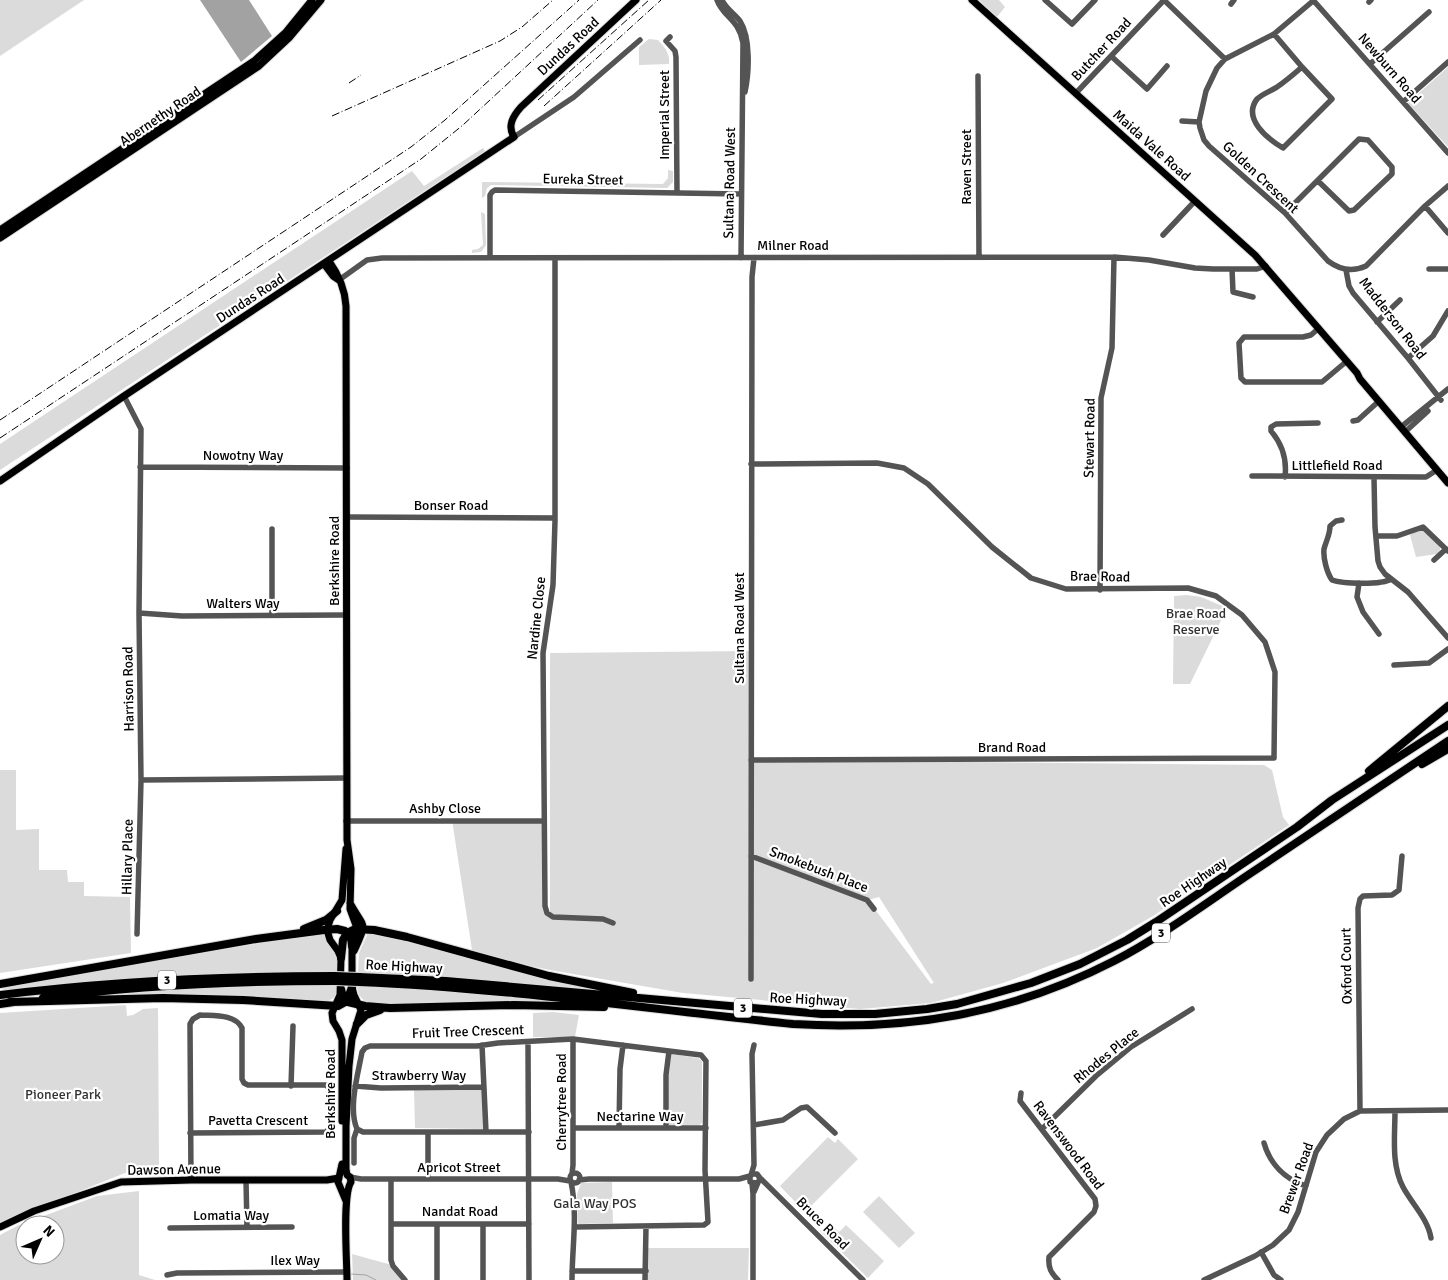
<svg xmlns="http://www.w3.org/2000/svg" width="1448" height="1280" font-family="Signika,sans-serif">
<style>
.green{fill:#dbdbdb;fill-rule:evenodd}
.water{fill:#a2a2a2}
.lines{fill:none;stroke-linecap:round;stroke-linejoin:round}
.stream{stroke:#a2a2a2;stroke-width:1}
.major-casing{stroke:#dbdbdb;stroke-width:9}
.highway-casing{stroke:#dbdbdb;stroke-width:10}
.minor{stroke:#545454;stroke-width:5.5}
.major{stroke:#000;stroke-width:7}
.highway{stroke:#000;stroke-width:8}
.rail{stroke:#000;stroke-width:1;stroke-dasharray:8 2.5 1 2.5;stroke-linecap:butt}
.highway-bridge-casing{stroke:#dbdbdb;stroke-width:10;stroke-linecap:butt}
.highway-bridge{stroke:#000;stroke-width:8}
.labels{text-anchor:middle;stroke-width:4.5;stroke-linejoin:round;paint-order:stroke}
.shield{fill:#fff;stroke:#4c4c4c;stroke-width:1}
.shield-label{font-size:12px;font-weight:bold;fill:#000}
.street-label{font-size:14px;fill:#000;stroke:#fff}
.park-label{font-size:14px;fill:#323232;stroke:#fff}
</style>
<rect width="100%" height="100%" fill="#fff"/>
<!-- green -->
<path class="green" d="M0 0H84L0 56Z
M979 0H999L1005 7 997 17Z
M649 39 658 40C665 48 670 53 669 64L639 65V47Z
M1448 67V147L1408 103Z
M483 148 485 151 0 470V444L412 171 424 186Z
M668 170 673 171V182L667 188 491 185 487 188 485 196 482 198V182L663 184 668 178Z
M481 212 485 214 486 245 481 252 472 253V250L478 249 483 245Z
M1417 529H1424L1440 547V550L1437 554 1416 557 1410 535Z
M1187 595 1201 597 1227 608 1190 684H1173L1174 596Z
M751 651V760L1264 765 1272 770 1283 817 1289 825 1153 916 1097 948 1003 983 931 1003 860 1009 683 993 550 970 521 964 472 950 452 820 544 821 545 906 550 915V653ZM879 897 934 983H933L931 984 868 900Z
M0 770H16V830L39 829V870H67L68 882H84V896L130 897 131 953 0 973Z
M324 933 337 955V973C226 971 115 977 4 990L3 985Z
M368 933 382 936 637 996C544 985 452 977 358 974L359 953Z
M288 984 337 985C337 993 336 999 327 1001L84 997 220 986Z
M357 987H406L622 1007 466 1002 367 1004 359 995Z
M126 1005 127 1016 133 1015 143 1009 158 1008 159 1166 152 1174 125 1173 0 1223V1013Z
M553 1012 579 1015 575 1037H533V1013Z
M671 1054 698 1058 702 1061V1123L699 1125 668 1126 669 1076Z
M414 1090H482L485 1129 415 1128Z
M828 1137 835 1143 838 1139 858 1159 805 1212 780 1186Z
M612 1182 613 1223 578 1224 577 1194 581 1183Z
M139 1191V1275L155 1280H0V1235L17 1226 97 1196ZM25 1225H55V1255H25Z
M879 1196 915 1233 899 1248 863 1212Z
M829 1222 839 1232 846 1225 884 1261 868 1278 820 1231Z
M646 1248H749L748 1280H645Z
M352 1254C361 1256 385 1264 391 1264L402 1280H353Z"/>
<!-- water -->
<path class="water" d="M200 0H249L272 36 241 62Z"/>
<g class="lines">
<!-- stream -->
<path class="stream" d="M351 1274 366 1275 376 1280"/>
<defs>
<path id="major" d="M972 0 1255 255 1357 373 1360 379 1448 483
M0 230 254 61 286 32 312 0
M0 238 259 66 289 38 321 0
M329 261C339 275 345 289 346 306L347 840 351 869 350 909 357 928 352 946V987L354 995 361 1010 352 1039 349 1066 346 1126V1169L347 1175 350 1177 351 1182C342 1195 347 1261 347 1280
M324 264 333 276 339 280
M0 481 124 396 514 137C507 126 513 116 521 107L636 0
M350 903C365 930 368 921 354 951
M342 1121V1040L339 1031 333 1021 332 1013 340 995 341 958 338 951 330 940 327 930 330 920 342 900 346 849
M342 1164 338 1182 346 1201
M0 1227 34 1211 121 1182 191 1180H327L339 1178"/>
<path id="highway" d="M1422 764 1448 749
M1369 771 1448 706
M304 929 326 920 337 911
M341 958 343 940 347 933 355 929 374 930 407 937 549 976 633 993
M359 977 446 981 822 1014H875L927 1009 957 1004 1031 983 1080 964 1127 940 1156 922 1297 827 1332 800 1448 725
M359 982C504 988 649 1009 793 1024 908 1031 1011 1014 1114 961 1164 935 1210 900 1257 869 1321 826 1384 784 1448 741
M0 984 256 939 324 930 337 929 345 931 351 937 352 946
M341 989 343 997 348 1002 365 1006 390 1008 514 1005 604 1007
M0 995C111 981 223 976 335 976
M43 998C140 985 238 981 335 981
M10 1002 163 998 243 1000 338 1006 347 1001 352 987
M0 1004 14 1002
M357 1024 366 1015 380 1010"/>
</defs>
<!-- major casing -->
<use href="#major" class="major-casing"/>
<!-- highway casing -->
<use href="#highway" class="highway-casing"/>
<!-- minor -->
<path class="minor" d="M717 0C723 17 739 19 743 43L741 258
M722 0C726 9 735 14 740 21 751 38 749 73 745 92
M1045 0 1072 24 1095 0
M1164 0 1225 59
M1313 0 1448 153
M1313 1 1274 34 1225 59 1217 68 1206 91 1199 122 1200 128 1204 140 1209 146 1285 213 1328 261C1340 270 1353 272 1366 266L1425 206 1448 186
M1369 2 1371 0
M1231 4 1234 0
M1274 34 1302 67 1332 99 1283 148C1268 139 1242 119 1257 99 1262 94 1271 91 1277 87 1286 81 1294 74 1302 67
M670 37 666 41 675 51 676 57 677 193
M1111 56 1147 89 1167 66
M1370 64 1429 12
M978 76 979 257
M1076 93 1164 0
M1403 102 1448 62
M1182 121 1199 122
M514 137 574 97 640 40
M1425 206 1448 233
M1285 213 1359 139 1368 140 1392 167V174L1354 210 1349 211 1318 181
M1163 235 1195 201
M490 258V195L492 192 495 190 741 194
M555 258V521L553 585 543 653 545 906 547 913 553 917 603 919 613 923
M1232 269 1233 292 1253 297
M1429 269H1448
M1346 270 1349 286 1353 293 1408 358 1441 400
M339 280 367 260 382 258 1114 257 1149 260 1195 268 1213 269H1257L1266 266
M1377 322 1400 300
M1319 328 1311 335 1303 337H1244L1239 343 1241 378 1245 382H1322L1347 361
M1408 358 1433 336 1448 311
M124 396 141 429 139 613 141 780 346 778
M1353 421 1358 420 1379 401
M1401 427 1448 389
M1405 432 1428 411
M751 464 877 463 904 468 928 484 992 547 1031 578 1066 589 1188 588 1216 596 1242 615 1265 642 1275 672 1274 758 751 760
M140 467 347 468
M1252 476 1422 477H1426L1437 470
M1285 477C1287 460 1283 445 1271 431V427L1276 424 1318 423
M1374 478 1375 527 1378 561 1380 567 1385 574 1408 592 1448 638
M347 517 555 518
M1342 520 1336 521 1330 526C1330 535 1326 541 1324 549 1323 558 1327 573 1332 580 1342 584 1383 585 1391 579
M272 529V615
M1376 536H1397L1423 527 1448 551
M1434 560 1446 549
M1359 583 1357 597 1363 612 1379 634
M1100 590 1101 398 1112 348 1114 257
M139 613 182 616 346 615
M1394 665 1429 663 1448 649
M346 821H544
M751 856 867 900 874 909
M137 934 141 780
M751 979 752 277 754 258
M528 1042 529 1280
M482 1045 486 1132
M291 1086 293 1026
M355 1086 381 1088 483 1087
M1021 1093 1020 1101 1095 1199 1096 1206 1094 1212 1049 1257C1048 1268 1051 1273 1058 1280
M1360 1111 1358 908 1360 899 1363 896 1392 895 1399 890 1402 856
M1395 1111C1395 1136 1391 1164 1403 1187 1412 1204 1428 1219 1431 1238
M754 1125 783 1120 801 1108 807 1107 835 1133
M573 1128H706
M619 1128 620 1069 623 1045
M666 1128V1075L669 1051
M1042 1129 1096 1076 1131 1047 1192 1009
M428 1132V1179
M529 1132H363L357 1129C348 1108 358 1074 362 1052L365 1048 370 1046H477L498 1043 573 1039 701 1055 706 1061 705 1170 708 1222 704 1225 575 1227
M190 1133 326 1132 331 1127 330 1089 326 1085H248L244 1083 242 1079V1028C235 1014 214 1016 200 1015L193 1019 190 1024 191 1180
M1264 1143C1270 1164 1285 1179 1306 1186
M354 1163V1138L357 1129
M570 1178a5 5 0 1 1 10 0a5 5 0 1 1-10 0Z
M572 1174 573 1165V1039
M751 1175 754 1165 752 1054 754 1045
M350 1177 361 1179H558L570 1181
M760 1178 863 1280
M391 1179V1260L393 1266 405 1280
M579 1180 589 1179H739L750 1176
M246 1181 247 1227
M571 1182C578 1214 572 1248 572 1280
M752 1183 753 1194V1280
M754 1192 760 1178 757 1174H752L750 1177V1182L756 1183
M391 1224H529
M437 1224V1280
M483 1224V1280
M170 1228 292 1227
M1261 1252 1274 1275 1281 1280
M572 1271H646
M167 1275 177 1273 347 1272
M645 1280 646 1227
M1204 1280 1255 1256 1273 1245 1289 1230 1298 1212 1316 1152 1327 1135 1344 1119 1360 1111 1448 1110"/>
<!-- major -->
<use href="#major" class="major"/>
<!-- highway -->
<use href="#highway" class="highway"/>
<!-- rail -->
<path class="rail" d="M349 83 361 75
M538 100 649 0
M544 106 661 0
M332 116 500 41 522 27 553 0
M0 420 411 147 445 120 579 0
M0 438 421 159 463 125 598 0"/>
<defs>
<path id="highway-bridge" d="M335 976 359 977
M335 981 359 982"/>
</defs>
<!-- highway-bridge casing -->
<use href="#highway-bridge" class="highway-bridge-casing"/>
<!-- highway-bridge -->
<use href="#highway-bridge" class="highway-bridge"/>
</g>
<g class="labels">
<!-- shield labels -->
<g class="shield">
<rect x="1152" y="923.5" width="18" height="19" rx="4"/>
<rect x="158" y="970.5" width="18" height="19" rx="4"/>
<rect x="734" y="998.5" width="18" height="19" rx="4"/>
</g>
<g class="shield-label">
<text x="1161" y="937">3</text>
<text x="167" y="984">3</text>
<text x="743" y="1012">3</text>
</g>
<!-- street labels -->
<g class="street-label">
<text transform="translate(568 46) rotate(-43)" y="5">Dundas Road</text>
<text transform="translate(1101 49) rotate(-47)" y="5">Butcher Road</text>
<text transform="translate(1390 68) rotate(49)" y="5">Newburn Road</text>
<text transform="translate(664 115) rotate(-90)" y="5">Imperial Street</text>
<text transform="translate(160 116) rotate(-34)" y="5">Abernethy Road</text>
<text transform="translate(1152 145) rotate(42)" y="5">Maida Vale Road</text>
<text transform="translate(966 167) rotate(-90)" y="5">Raven Street</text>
<text transform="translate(1261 177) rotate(43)" y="5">Golden Crescent</text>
<text transform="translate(583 179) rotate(1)" y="5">Eureka Street</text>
<text transform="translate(729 183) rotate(-89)" y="5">Sultana Road West</text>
<text x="793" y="250">Milner Road</text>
<text transform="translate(250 298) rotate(-33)" y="5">Dundas Road</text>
<text transform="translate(1393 318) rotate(52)" y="5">Madderson Road</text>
<text transform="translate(1089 438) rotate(-89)" y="5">Stewart Road</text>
<text x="243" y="460">Nowotny Way</text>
<text x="1337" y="470">Littlefield Road</text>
<text x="451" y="510">Bonser Road</text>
<text transform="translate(334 561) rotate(-90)" y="5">Berkshire Road</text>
<text transform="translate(1100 576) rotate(1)" y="5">Brae Road</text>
<text x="243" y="608">Walters Way</text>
<text transform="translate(536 618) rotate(-84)" y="5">Nardine Close</text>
<text transform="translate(739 628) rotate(-90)" y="5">Sultana Road West</text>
<text transform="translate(128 689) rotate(-91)" y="5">Harrison Road</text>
<text x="1012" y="752">Brand Road</text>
<text x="445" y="813">Ashby Close</text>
<text transform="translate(127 857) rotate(-89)" y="5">Hillary Place</text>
<text transform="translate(819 869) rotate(21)" y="5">Smokebush Place</text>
<text transform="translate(1193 882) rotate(-34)" y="5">Roe Highway</text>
<text transform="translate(404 966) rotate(3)" y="5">Roe Highway</text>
<text transform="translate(1346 966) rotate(-91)" y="5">Oxford Court</text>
<text transform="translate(808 999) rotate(3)" y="5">Roe Highway</text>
<text transform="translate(468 1031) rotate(-2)" y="5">Fruit Tree Crescent</text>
<text transform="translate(1106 1055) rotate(-39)" y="5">Rhodes Place</text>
<text x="419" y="1080">Strawberry Way</text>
<text transform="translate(330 1094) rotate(-90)" y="5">Berkshire Road</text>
<text transform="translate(561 1102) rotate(-90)" y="5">Cherrytree Road</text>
<text x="640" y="1121">Nectarine Way</text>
<text x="258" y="1125">Pavetta Crescent</text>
<text transform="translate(1069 1145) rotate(53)" y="5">Ravenswood Road</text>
<text x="459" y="1172">Apricot Street</text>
<text transform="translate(174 1169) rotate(-1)" y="5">Dawson Avenue</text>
<text transform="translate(1296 1178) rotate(-70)" y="5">Brewer Road</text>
<text x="460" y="1216">Nandat Road</text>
<text x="231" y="1220">Lomatia Way</text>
<text transform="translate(823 1223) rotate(45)" y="5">Bruce Road</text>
<text x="295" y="1265">Ilex Way</text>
</g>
<!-- park labels -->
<g class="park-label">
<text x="1196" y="618">Brae Road<tspan x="1196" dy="16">Reserve</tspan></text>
<text x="63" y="1099">Pioneer Park</text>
<text x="595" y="1208">Gala Way POS</text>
</g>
</g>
<!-- north arrow -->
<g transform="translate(40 1240) rotate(45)"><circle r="24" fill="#ffffff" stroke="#999999"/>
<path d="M0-4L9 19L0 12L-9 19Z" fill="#000000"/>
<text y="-8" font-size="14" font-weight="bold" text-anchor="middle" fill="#000000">N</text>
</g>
</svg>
